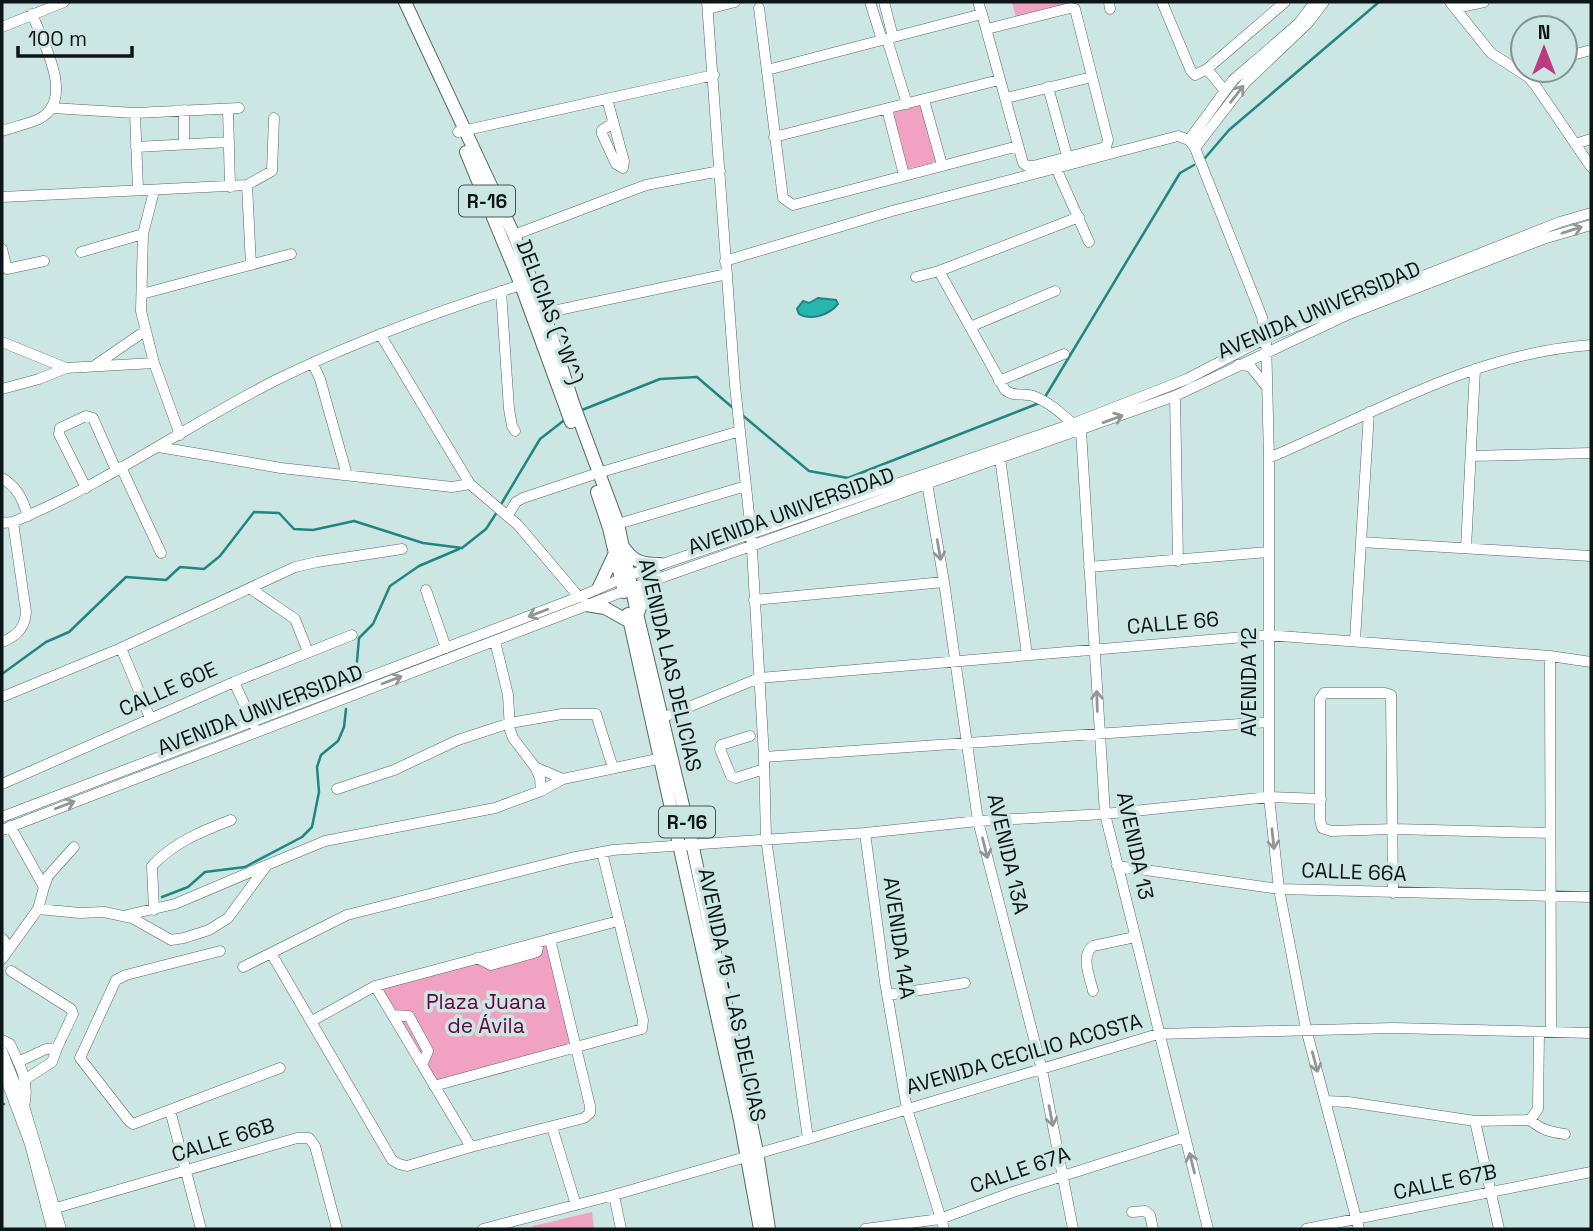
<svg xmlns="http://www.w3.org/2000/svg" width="1593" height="1231" font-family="'Space Grotesk',sans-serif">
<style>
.green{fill:#f1a1c1}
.water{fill:#29b5b0;stroke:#218582;stroke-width:2}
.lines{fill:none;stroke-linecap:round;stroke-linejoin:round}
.stream{stroke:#218582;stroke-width:2.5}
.minor-casing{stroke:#536a68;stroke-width:11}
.major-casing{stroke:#536a68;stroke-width:14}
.minor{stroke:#fff;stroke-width:10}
.major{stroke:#fff;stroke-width:12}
.oneway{stroke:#929696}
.labels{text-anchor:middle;stroke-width:7;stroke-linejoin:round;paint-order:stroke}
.shield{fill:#cce6e4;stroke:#465454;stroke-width:2}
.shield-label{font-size:19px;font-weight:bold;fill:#0d1616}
.street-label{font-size:21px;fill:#0d1616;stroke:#cce6e4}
.park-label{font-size:21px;fill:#6b003e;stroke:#cce6e4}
</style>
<rect width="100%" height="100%" fill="#cce6e4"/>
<!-- green -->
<path class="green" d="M1012 2H1073L1016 17Z
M920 104 936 162 906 169 891 112Z
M549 941 573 1047 435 1084 377 987Z
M592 1212 594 1229H529L533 1226Z"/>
<!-- water -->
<path class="water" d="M818 298 836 300 838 304C829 315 811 321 799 314L797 309 803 301 809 303Z"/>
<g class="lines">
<!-- stream -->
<path class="stream" d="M1205 158 1229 130 1379 2
M1045 397 1180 173 1194 165
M582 410 660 379 697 377 733 408
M741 414 809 471 848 478 1042 402
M500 506 540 439 567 418
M356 673 359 638 373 624 390 586 419 566 459 549
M2 674 46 642 69 632 126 577 166 580 180 567 204 569 220 556 254 512 279 513 294 529 313 530 354 521 423 543 462 548 486 529 497 512
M162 897 188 887 205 872 245 867 302 837 312 827 319 792 317 767 321 755 338 741 344 727 346 709
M2 1104H4"/>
<defs>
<path id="minor" d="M707 2 735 386 751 532 764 757 766 838 808 1139
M870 2 882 40
M884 2 893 37
M978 2 982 14
M1109 2 1110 9
M1162 2 1191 71 1195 75 1207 69 1285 2
M1450 2 1491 53 1528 77 1535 85 1591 167
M759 8 783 198 793 205 1018 146
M1456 8 1484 2
M708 9 735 2
M2 27 64 2
M887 39 907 104
M1565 57 1591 50
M1207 69 1225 91
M767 70 982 14 1023 163 1027 166H1033L1106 147 1108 140 1075 9 1070 8 987 29
M1048 87 1067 156
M1006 98 1092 77
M607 99 624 161 623 168 616 164 602 134V130L613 123
M924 100 942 165
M52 108 135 113 239 108
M228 109 230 187
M887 109 904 175
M184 110V144
M135 113 138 190
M2 131C14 127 27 124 39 119 76 100 43 42 32 14
M458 132 714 75
M774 137 999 80
M1189 140 1195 148 1262 317 1266 338 1269 458V797L1279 889 1306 1029 1359 1229
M1189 140 1233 80 1298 24 1315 2
M1575 144 1591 139
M136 147 229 142
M1195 148 1246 82 1308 23 1324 2
M1056 168 1089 242
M247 185 251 265
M154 191 143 234 141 311 154 363 180 435
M2 197 247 185 272 171 274 118
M1079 217 939 271 1005 390C1013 397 1023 393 1033 396 1052 403 1066 418 1081 431L1105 814 1208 1229
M514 235 646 185 720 171
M2 249 7 269 44 261
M81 252 143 234
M725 261 892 211 1178 136 1189 140
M916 277 939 271
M501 291 509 409 512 426 515 431
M142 294 291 254
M544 313 727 274
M970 327 1055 291
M380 334 470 484 518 525 579 597
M2 342 66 368 154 363
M313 364 320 379 347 475
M1238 365 1250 366 1266 386
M94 366 145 331
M999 381 1064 354
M2 389 39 379 66 368
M1175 396 1178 561
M159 447 281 468 452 487 470 484
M1471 456 1591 453
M1000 458 1027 655
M1269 458C1375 413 1475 353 1591 345
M121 467 161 553
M598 473 740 431
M2 478C18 488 22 498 28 516
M927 483 944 582 978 821 1042 1070 1073 1229
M86 488 59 434 60 428 86 416 93 418 116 470
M508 515 516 502 523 498 592 475
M2 523 13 522C105 484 186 426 274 381 353 342 438 311 521 285
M618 524 746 486
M1361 542 1591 556
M1466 548 1475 369
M1089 567 1268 552
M251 589 295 619 308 652
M426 590 446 648
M754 600 944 582
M1355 640 1369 412
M495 641 508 695 510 730 513 738 535 767 563 779
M2 642C17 636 25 628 26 612L13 522
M121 648 150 718
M1550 656 1551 1031
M234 682 254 725
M2 697 121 648 295 567 317 562 402 549
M662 718 759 678 1268 635 1550 656 1591 662
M750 736 721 745 720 749 731 776 736 778 764 769
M764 757 1269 722
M535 767 540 778 541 791
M2 784 234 682 352 635
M337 789 394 770 458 740 510 723 562 714H596L613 768
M2 817 579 597 630 575 1072 424 1187 379 1266 338 1560 222 1591 213
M10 826 44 887 38 909
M2 830 632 588 1175 396 1349 314 1543 239 1591 225
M865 833 978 821 1105 814 1269 797 1321 799
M1117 866 1279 889 1591 897
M44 887 48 876 74 847
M1393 893 1391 695 1385 693H1324L1320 699V819L1322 828 1331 831 1394 829 1550 833
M154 910 152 866C173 843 202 831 231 820
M127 915 175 904 267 865
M2 938 10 948
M220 951 126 975 116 980 80 1058 129 1121 133 1124 280 1068
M271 953 392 1160 399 1164 407 1166 471 1147
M477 958 491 965 537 952 539 942
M2 959 38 909 80 913 104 912 132 918 171 940 184 938 209 930 228 918 267 865 325 841 495 808 541 791 563 779 662 758
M243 967 347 915 571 858 613 850 865 833 885 982 907 1109 944 1229
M11 971 71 1009 73 1014 57 1048 46 1049 18 1062
M375 986 471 1147 584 1118 590 1113V1106L550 939
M1093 991C1090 977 1080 956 1093 946L1135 937
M888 995 965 983
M392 1015 409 1016 428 1051 422 1065
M312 1021 375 986 618 921
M2 1040 10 1044C20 1065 30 1083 24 1106
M2 1051 24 1106 61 1229
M2 1069 30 1144 52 1229
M26 1079 52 1062 57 1048
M434 1086 642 1029 643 1020 602 852
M1325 1101 1348 1102 1475 1121 1530 1120 1538 1109 1539 1032
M170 1110 201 1229
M1530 1120C1542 1130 1550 1132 1565 1134
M1475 1121 1499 1229
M552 1127 576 1205
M614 1195 621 1229
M56 1208 297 1138H309L315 1146 337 1229
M1132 1212 1145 1211 1150 1215 1153 1229
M483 1229 614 1195 808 1139 1158 1034 1393 1028 1591 1033
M865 1229 940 1219 1013 1192 1185 1137
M1306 1229 1591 1172"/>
<path id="major" d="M405 2 514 235 544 313 573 403 618 524 638 618 692 843 757 1152 769 1229
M466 152 521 285 571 422
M597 492 609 528 624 592
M625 549C635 563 644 564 660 564
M599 587 615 553
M586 605 605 608 630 622
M639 611 644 593 654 580
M628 614 740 1120 760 1229"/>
</defs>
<!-- minor casing -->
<use href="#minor" class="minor-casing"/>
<!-- major casing -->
<use href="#major" class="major-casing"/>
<!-- minor -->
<use href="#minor" class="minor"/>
<!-- major -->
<use href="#major" class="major"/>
</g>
<!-- one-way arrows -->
<defs><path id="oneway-shaft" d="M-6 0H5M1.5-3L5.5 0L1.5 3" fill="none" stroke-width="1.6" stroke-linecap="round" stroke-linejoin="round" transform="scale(1.75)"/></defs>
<g class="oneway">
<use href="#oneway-shaft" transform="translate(1237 94) rotate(-52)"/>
<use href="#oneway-shaft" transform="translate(1572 230) rotate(-17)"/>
<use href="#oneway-shaft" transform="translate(1113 419) rotate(-20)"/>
<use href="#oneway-shaft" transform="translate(939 550) rotate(80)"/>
<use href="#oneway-shaft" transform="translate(538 613) rotate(159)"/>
<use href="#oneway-shaft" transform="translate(392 680) rotate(-21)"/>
<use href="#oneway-shaft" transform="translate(1097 701) rotate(-92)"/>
<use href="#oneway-shaft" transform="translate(65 805) rotate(-21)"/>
<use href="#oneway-shaft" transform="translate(1273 839) rotate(84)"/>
<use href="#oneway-shaft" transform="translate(985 848) rotate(76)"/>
<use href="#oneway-shaft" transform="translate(1315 1062) rotate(75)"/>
<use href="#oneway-shaft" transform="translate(1051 1116) rotate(79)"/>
<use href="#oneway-shaft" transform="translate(1192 1163) rotate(-104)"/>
</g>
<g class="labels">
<!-- shield labels -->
<g class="shield">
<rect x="459" y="185.5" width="56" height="31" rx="5"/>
<rect x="659" y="806.5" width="56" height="31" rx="5"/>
</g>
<g class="shield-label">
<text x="487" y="208">R-16</text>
<text x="687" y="829">R-16</text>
</g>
<!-- street labels -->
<g class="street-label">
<text transform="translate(1319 310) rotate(-23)" y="7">AVENIDA UNIVERSIDAD</text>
<text transform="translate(550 312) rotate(69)" y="7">DELICIAS (^W^)</text>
<text transform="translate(791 511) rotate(-20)" y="7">AVENIDA UNIVERSIDAD</text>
<text transform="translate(1173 623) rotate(-5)" y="7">CALLE 66</text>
<text transform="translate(670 665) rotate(77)" y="7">AVENIDA LAS DELICIAS</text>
<text transform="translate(1249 682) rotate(-90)" y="7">AVENIDA 12</text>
<text transform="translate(168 689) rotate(-24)" y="7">CALLE 60E</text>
<text transform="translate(260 710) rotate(-21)" y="7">AVENIDA UNIVERSIDAD</text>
<text transform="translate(1135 846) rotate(78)" y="7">AVENIDA 13</text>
<text transform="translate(1008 854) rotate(77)" y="7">AVENIDA 13A</text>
<text transform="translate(1354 872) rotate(2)" y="7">CALLE 66A</text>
<text transform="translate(899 938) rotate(82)" y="7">AVENIDA 14A</text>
<text transform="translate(732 995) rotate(78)" y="7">AVENIDA 15 - LAS DELICIAS</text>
<text transform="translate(1024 1054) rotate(-16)" y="7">AVENIDA CECILIO ACOSTA</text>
<text transform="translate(223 1140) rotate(-17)" y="7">CALLE 66B</text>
<text transform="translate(1020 1170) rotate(-19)" y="7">CALLE 67A</text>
<text transform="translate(1445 1182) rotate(-12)" y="7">CALLE 67B</text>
</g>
<!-- park labels -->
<g class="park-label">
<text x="486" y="1009">Plaza Juana<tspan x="486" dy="24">de Ávila</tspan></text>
</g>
</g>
<!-- border -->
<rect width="1593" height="1231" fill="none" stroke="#0d1616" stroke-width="7"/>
<!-- north arrow -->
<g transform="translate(1544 49)"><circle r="33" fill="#cce6e4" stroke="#809392" stroke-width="2"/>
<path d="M0-5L12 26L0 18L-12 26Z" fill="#bf3a7c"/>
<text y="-10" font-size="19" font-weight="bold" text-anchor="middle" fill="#0d1616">N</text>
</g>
<!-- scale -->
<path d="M18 46v10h114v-10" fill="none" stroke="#0d1616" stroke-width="3.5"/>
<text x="28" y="46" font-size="21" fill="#0d1616" stroke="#cce6e4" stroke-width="5" paint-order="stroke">100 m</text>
</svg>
